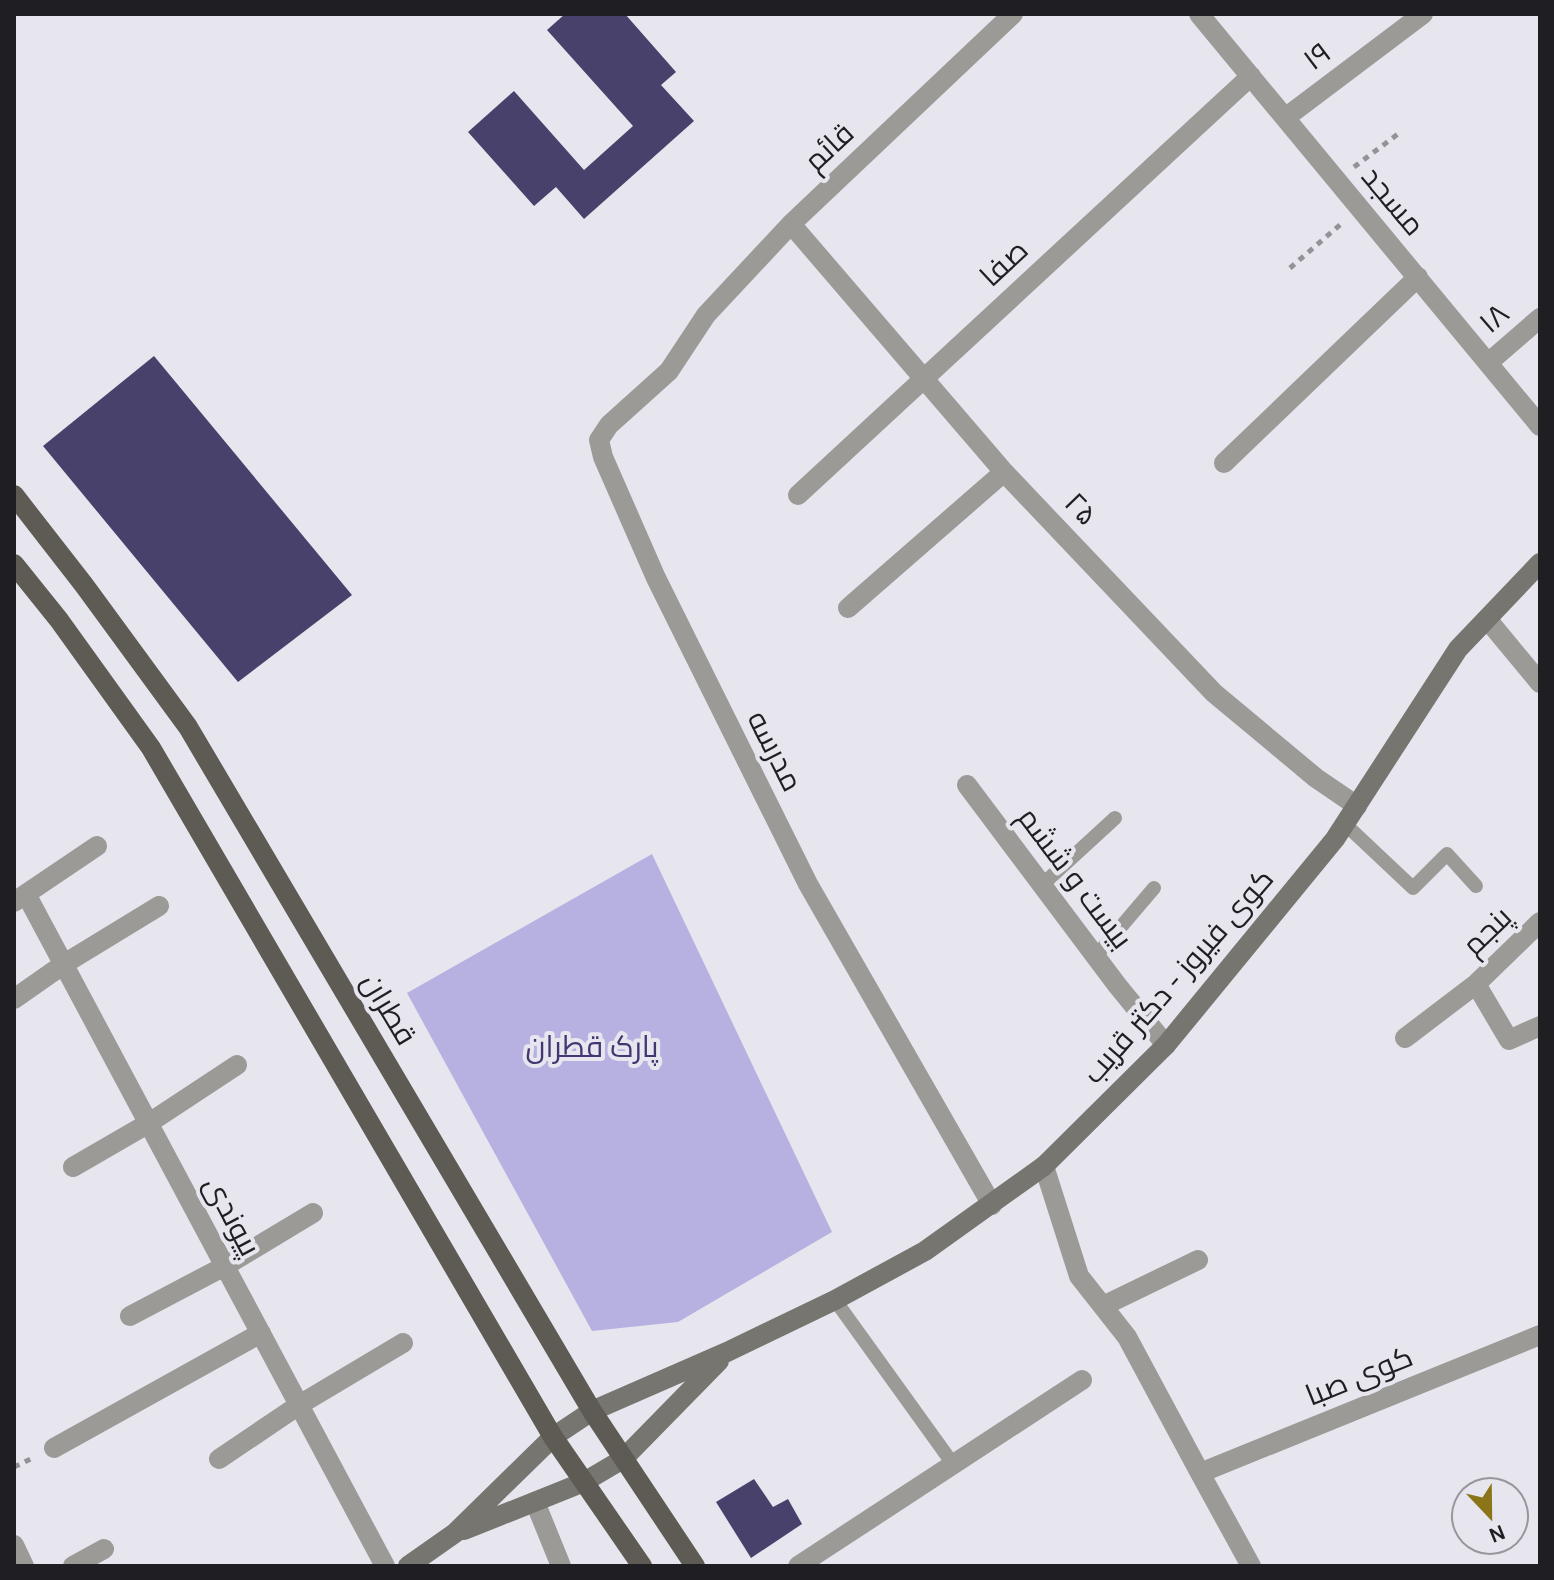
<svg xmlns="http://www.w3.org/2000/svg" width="1554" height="1580" font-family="Karla,Cairo,sans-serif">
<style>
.green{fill:#b7b1e2}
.building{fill:#48416c}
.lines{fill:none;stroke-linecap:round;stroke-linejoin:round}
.path{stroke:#939299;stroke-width:5;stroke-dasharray:6 6;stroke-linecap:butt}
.lane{stroke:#9b9a96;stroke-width:14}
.street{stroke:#9b9a96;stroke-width:20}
.secondary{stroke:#76756f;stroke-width:20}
.primary{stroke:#5d5b54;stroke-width:20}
.labels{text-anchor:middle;stroke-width:8;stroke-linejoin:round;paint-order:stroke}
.street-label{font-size:30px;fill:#1f1e22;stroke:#e7e6ef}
.park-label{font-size:30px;fill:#433673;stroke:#e7e6ef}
</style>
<rect width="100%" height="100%" fill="#e7e6ef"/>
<!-- green -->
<path class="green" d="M652 854 832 1232 678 1322 592 1331 407 993Z"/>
<!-- building -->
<path class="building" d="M565 14H625L676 72 661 85 694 121 584 219 556 187 534 206 468 132 514 91 584 170 633 126 547 30Z
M154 356 352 595 238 682 43 446Z
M754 1479 773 1507 788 1499 802 1524 751 1558 716 1502Z"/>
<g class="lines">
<!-- path -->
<path class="path" d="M1354 167 1398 134
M1290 268 1341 224
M14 1467 35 1457"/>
<!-- lane -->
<path class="lane" d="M1345 824 1413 888 1447 854 1476 886
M1042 885 1115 818
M1096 956 1154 888
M835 1300 953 1464"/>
<!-- street -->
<path class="street" d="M1199 14 1540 426
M1285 118 1423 14
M791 224 1004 472 1214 693 1316 778 1357 806
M1488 363 1540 318
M1224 463 1418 277
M798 495 1251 76
M848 608 1004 472
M1487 619 1540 683
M967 785 1117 985 1166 1045
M26 894 385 1566
M14 902 97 846
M1476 984 1509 1040 1540 1026
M14 999 64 964 159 906
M1405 1038 1476 984 1540 922
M1044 1166 1079 1276 1127 1337 1200 1473 1540 1335
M73 1167 149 1123 237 1065
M992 1205 808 884 656 578 603 457 599 440 609 425 669 371 706 315 791 224 1013 14
M1103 1306 1198 1260
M130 1316 225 1266 313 1213
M54 1448 261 1333
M219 1459 299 1405 403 1343
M1200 1473 1251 1566
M535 1502 561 1566
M14 1545 24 1566
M73 1566 104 1549
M798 1566 1082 1380"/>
<!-- secondary -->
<path class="secondary" d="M464 1530 584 1482 623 1459 719 1361
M408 1566 455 1533 553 1437 592 1411 727 1352 835 1300 925 1251 1044 1166 1166 1045 1335 839 1458 649 1540 563"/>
<!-- primary -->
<path class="primary" d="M14 495 84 585 188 727 592 1411 695 1566
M14 564 59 620 151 748 553 1437 642 1566"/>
</g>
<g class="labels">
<!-- street labels -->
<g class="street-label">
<text transform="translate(1317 56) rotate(-37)" y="10">۱۹</text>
<text transform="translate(829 147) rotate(-43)" y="10">قائم</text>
<text transform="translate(1393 201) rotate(50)" y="10">مسجد</text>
<text transform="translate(1004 263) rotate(-43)" y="10">صفا</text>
<text transform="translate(1494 318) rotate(-41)" y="10">۱۸</text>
<text transform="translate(1081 509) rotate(46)" y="10">۲۵</text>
<text transform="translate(775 751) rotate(63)" y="10">مدرسه</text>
<text transform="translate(1075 878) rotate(53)" y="10">بیست و ششم</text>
<text transform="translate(1487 931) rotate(-44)" y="10">پنجم</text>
<text transform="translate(1178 976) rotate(-49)" y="10">کوی فیروز - دکتر قریب</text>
<text transform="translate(389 1009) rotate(59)" y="10">قطران</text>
<text transform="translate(232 1216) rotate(62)" y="10">پیوندی</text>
<text transform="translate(1359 1376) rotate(-22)" y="10">کوی صبا</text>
</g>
<!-- park labels -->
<g class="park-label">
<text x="592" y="1057">پارک قطران</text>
</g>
</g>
<!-- border -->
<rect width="1554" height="1580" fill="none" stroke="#1f1e22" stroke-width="32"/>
<!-- north arrow -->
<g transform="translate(1490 1516) rotate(158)"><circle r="38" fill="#e7e6ef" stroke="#97969d" stroke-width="2"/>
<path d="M0-6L14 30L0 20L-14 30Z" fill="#8c7519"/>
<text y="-12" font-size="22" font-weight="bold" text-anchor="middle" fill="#1f1e22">N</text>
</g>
</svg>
